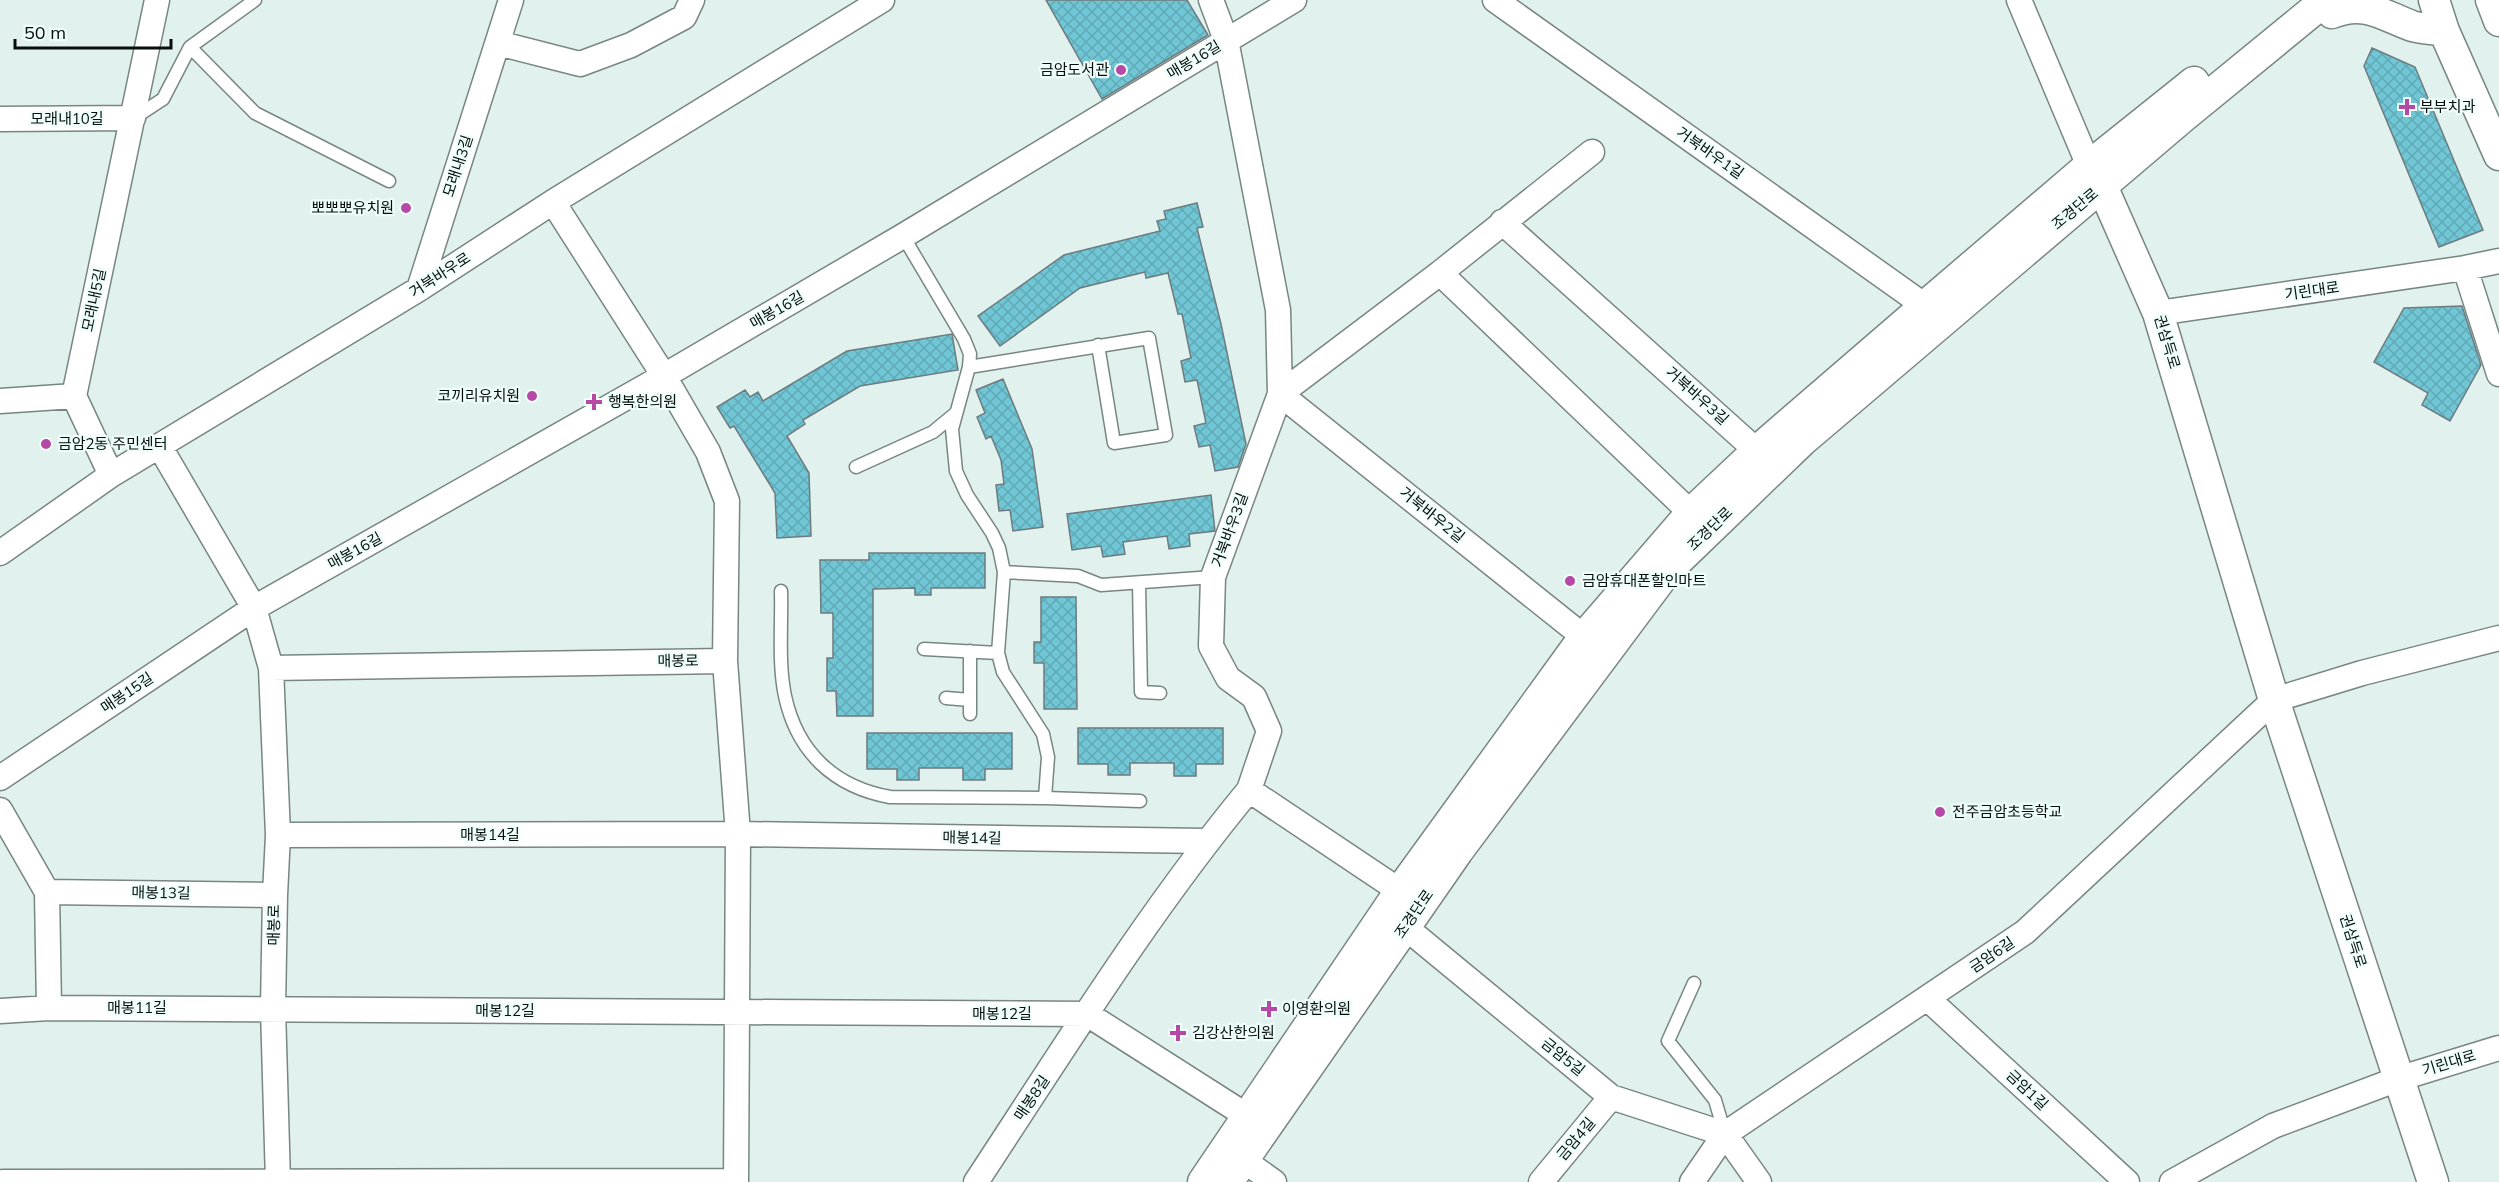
<svg xmlns="http://www.w3.org/2000/svg" width="2499" height="1182" font-family="Mulish,'Noto Sans KR',sans-serif">
<style>
.building{fill:url(#building-cross-hatch);stroke:#6d7b7e;stroke-width:1.5}
.lines{fill:none;stroke-linecap:round;stroke-linejoin:round}
.service-casing{stroke:#788682;stroke-width:15}
.minor-casing{stroke:#788682;stroke-width:27}
.tertiary-casing{stroke:#788682;stroke-width:33}
.service{stroke:#fff;stroke-width:12}
.minor{stroke:#fff;stroke-width:24}
.tertiary{stroke:#fff;stroke-width:30}
.poi-dot{fill:#b748a5;stroke:#eefefa;stroke-width:2}
.labels{text-anchor:middle;stroke-width:4.5;stroke-linejoin:round;paint-order:stroke}
.street-label{font-size:15px;fill:#080e0c;stroke:#eefefa}
.poi-label{font-size:15px;fill:#080e0c;stroke:#eefefa;text-anchor:start}
</style>
<defs>
<pattern id="building-cross-hatch" width="8" height="8" patternUnits="userSpaceOnUse" patternTransform="scale(1.5)"><rect width="8" height="8" fill="#70c6d5"/><path d="M0 0l8 8M0 8l8-8" fill="none" stroke="#60a9b6"/></pattern>
</defs>
<rect width="100%" height="100%" fill="#e1f1ed"/>
<!-- building -->
<path class="building" d="M1046 0H1187L1208 35 1102 99Z
M2372 48 2415 67 2483 230 2439 247 2364 66Z
M1197 203 1203 227 1197 228 1221 324 1246 444 1238 467 1215 471 1210 445 1199 447 1194 426 1206 423 1197 380 1185 382 1181 361 1191 358 1182 314H1178L1168 273 1146 278 1145 272 1080 288 1000 346 978 316 1064 255 1160 231 1157 221 1166 219 1164 211Z
M2462 306 2481 365 2450 421 2422 405 2428 393 2374 362 2404 308Z
M952 334 958 370 860 386 803 420 805 424 787 436 809 473 811 536 777 538 775 493 734 426 730 428 717 407 745 390 750 397 758 392 763 401 847 351Z
M1003 379 1032 449 1043 527 1013 531 1010 510 999 511 996 485 1004 484 1001 460 991 436 986 439 977 417 985 413 976 390Z
M1211 495 1215 531 1189 534 1190 546 1169 549 1167 536 1123 542 1125 554 1103 557 1101 546 1072 550 1067 514Z
M869 553H985V588H931V595H915V588L873 589V716H837L836 691H827V658H833V613H821L820 560H869Z
M1041 597H1076L1077 709H1044V663H1034V642H1041Z
M1078 728H1223V764H1196V776H1174V763H1130V775H1108V764H1078Z
M867 733H1012V769H985V780H963V768H919V780H897V769H867Z"/>
<g class="lines">
<defs>
<path id="service" d="M190 47 255 113 389 181
M134 118 163 99 190 47 255 0
M903 236 964 339 970 354 969 367 952 429 956 471 967 495 992 533 999 548 1004 572 998 653 1003 672 1043 734 1048 757 1045 798
M969 367 1149 338 1166 435 1114 443 1098 345
M856 467 933 432 956 413
M1004 572 1078 576 1101 585 1213 577
M1139 583 1141 692 1160 693
M781 591C782 625 778 663 785 696 797 752 834 787 890 797L1045 798 1140 801
M924 649 998 653
M970 651V714
M946 698 970 700
M1694 983 1668 1041 1715 1100 1725 1134"/>
<path id="minor" d="M1211 0 1226 40 1278 310 1280 394 1213 577 1211 646 1228 678 1254 697 1269 731 1249 790 1400 891 1405 927 1611 1097 1725 1134 1759 1182
M1495 0 1925 306
M2019 0 2089 166
M498 43 580 64 631 45 684 17 692 0
M0 119 133 118
M553 202 664 376 708 452 727 501 725 661 738 834 736 1182
M1502 222 1757 451
M2465 268 2499 374
M1440 273 1691 513
M419 289 511 0
M2158 313 2465 268 2499 261
M0 401 74 396
M160 447 254 608 271 668 278 835 275 895 273 1009 278 1182
M111 475 74 396 157 0
M0 553 111 475 419 289 553 202 882 0
M1584 637 1280 394 1440 273 1592 152
M271 668 725 661
M0 778 254 608 664 376 903 236 1294 0
M0 810 47 892 49 1008
M278 835 738 834 1206 841
M47 892 275 895
M1928 999 2127 1182
M0 1011 49 1008 1087 1014 1247 1116
M1243 1160 1274 1182
M3 1182 736 1181
M976 1182C1063 1050 1148 912 1249 790
M1541 1182 1611 1097
M1692 1182 1725 1134 2025 932 2274 700 2362 673 2499 638
M2172 1182 2273 1126 2398 1079 2499 1048"/>
<path id="tertiary" d="M2434 0 2444 31 2499 155
M2491 0 2499 21
M2322 3 2332 13C2365 0 2382 15 2412 26 2422 29 2434 29 2444 31
M2093 171 2102 186 2158 313 2274 700 2433 1182
M1203 1182 1400 891 1584 637 1691 513 1757 451 1925 306 2089 166 2194 82
M1228 1182 1458 851 1667 571 1802 441 2183 117 2326 0"/>
</defs>
<!-- service casing -->
<use href="#service" class="service-casing"/>
<!-- minor casing -->
<use href="#minor" class="minor-casing"/>
<!-- tertiary casing -->
<use href="#tertiary" class="tertiary-casing"/>
<!-- service -->
<use href="#service" class="service"/>
<!-- minor -->
<use href="#minor" class="minor"/>
<!-- tertiary -->
<use href="#tertiary" class="tertiary"/>
</g>
<!-- markers -->
<g class="poi-dot">
<circle cx="1121" cy="70" r="6"/>
<path d="M2404 98h6v6h6v6h-6v6h-6v-6h-6v-6h6z"/>
<circle cx="406" cy="208" r="6"/>
<circle cx="532" cy="396" r="6"/>
<path d="M591 393h6v6h6v6h-6v6h-6v-6h-6v-6h6z"/>
<circle cx="46" cy="444" r="6"/>
<circle cx="1570" cy="581" r="6"/>
<circle cx="1940" cy="812" r="6"/>
<path d="M1266 1000h6v6h6v6h-6v6h-6v-6h-6v-6h6z"/>
<path d="M1175 1024h6v6h6v6h-6v6h-6v-6h-6v-6h6z"/>
</g>
<g class="labels">
<!-- street labels -->
<g class="street-label">
<text transform="translate(1194 60) rotate(-31)" y="5">매봉16길</text>
<text x="67" y="124">모래내10길</text>
<text transform="translate(1710 153) rotate(35)" y="5">거북바우1길</text>
<text transform="translate(458 166) rotate(-72)" y="5">모래내3길</text>
<text transform="translate(2075 209) rotate(-40)" y="5">조경단로</text>
<text transform="translate(440 275) rotate(-33)" y="5">거북바우로</text>
<text transform="translate(2312 291) rotate(-8)" y="5">기린대로</text>
<text transform="translate(94 300) rotate(-78)" y="5">모래내5길</text>
<text transform="translate(777 310) rotate(-30)" y="5">매봉16길</text>
<text transform="translate(2167 342) rotate(73)" y="5">권삼득로</text>
<text transform="translate(1697 396) rotate(42)" y="5">거북바우3길</text>
<text transform="translate(1432 515) rotate(39)" y="5">거북바우2길</text>
<text transform="translate(1710 529) rotate(-44)" y="5">조경단로</text>
<text transform="translate(1230 530) rotate(-70)" y="5">거북바우3길</text>
<text transform="translate(355 551) rotate(-29)" y="5">매봉16길</text>
<text transform="translate(678 661) rotate(-1)" y="5">매봉로</text>
<text transform="translate(127 693) rotate(-34)" y="5">매봉15길</text>
<text x="490" y="840">매봉14길</text>
<text transform="translate(972 838) rotate(1)" y="5">매봉14길</text>
<text transform="translate(161 893) rotate(1)" y="5">매봉13길</text>
<text transform="translate(1414 914) rotate(-55)" y="5">조경단로</text>
<text transform="translate(274 925) rotate(-89)" y="5">매봉로</text>
<text transform="translate(2353 941) rotate(72)" y="5">권삼득로</text>
<text transform="translate(1992 955) rotate(-34)" y="5">금암6길</text>
<text x="137" y="1013">매봉11길</text>
<text x="505" y="1016">매봉12길</text>
<text x="1002" y="1019">매봉12길</text>
<text transform="translate(1563 1057) rotate(39)" y="5">금암5길</text>
<text transform="translate(2449 1063) rotate(-17)" y="5">기린대로</text>
<text transform="translate(2027 1090) rotate(43)" y="5">금암1길</text>
<text transform="translate(1032 1098) rotate(-56)" y="5">매봉8길</text>
<text transform="translate(1576 1139) rotate(-50)" y="5">금암4길</text>
</g>
<!-- poi labels -->
<g class="poi-label">
<text x="1109" y="75" text-anchor="end">금암도서관</text>
<text x="2420" y="112">부부치과</text>
<text x="394" y="213" text-anchor="end">뽀뽀뽀유치원</text>
<text x="520" y="401" text-anchor="end">코끼리유치원</text>
<text x="608" y="407">행복한의원</text>
<text x="58" y="449">금암2동 주민센터</text>
<text x="1582" y="586">금암휴대폰할인마트</text>
<text x="1952" y="817">전주금암초등학교</text>
<text x="1282" y="1014">이영환의원</text>
<text x="1192" y="1038">김강산한의원</text>
</g>
</g>
<!-- scale -->
<path d="M15 39v9h156v-9" fill="none" stroke="#080e0c" stroke-width="3"/>
<text x="24" y="39" font-size="18" fill="#080e0c" stroke="#eefefa" stroke-width="4.5" paint-order="stroke">50 m</text>
</svg>
